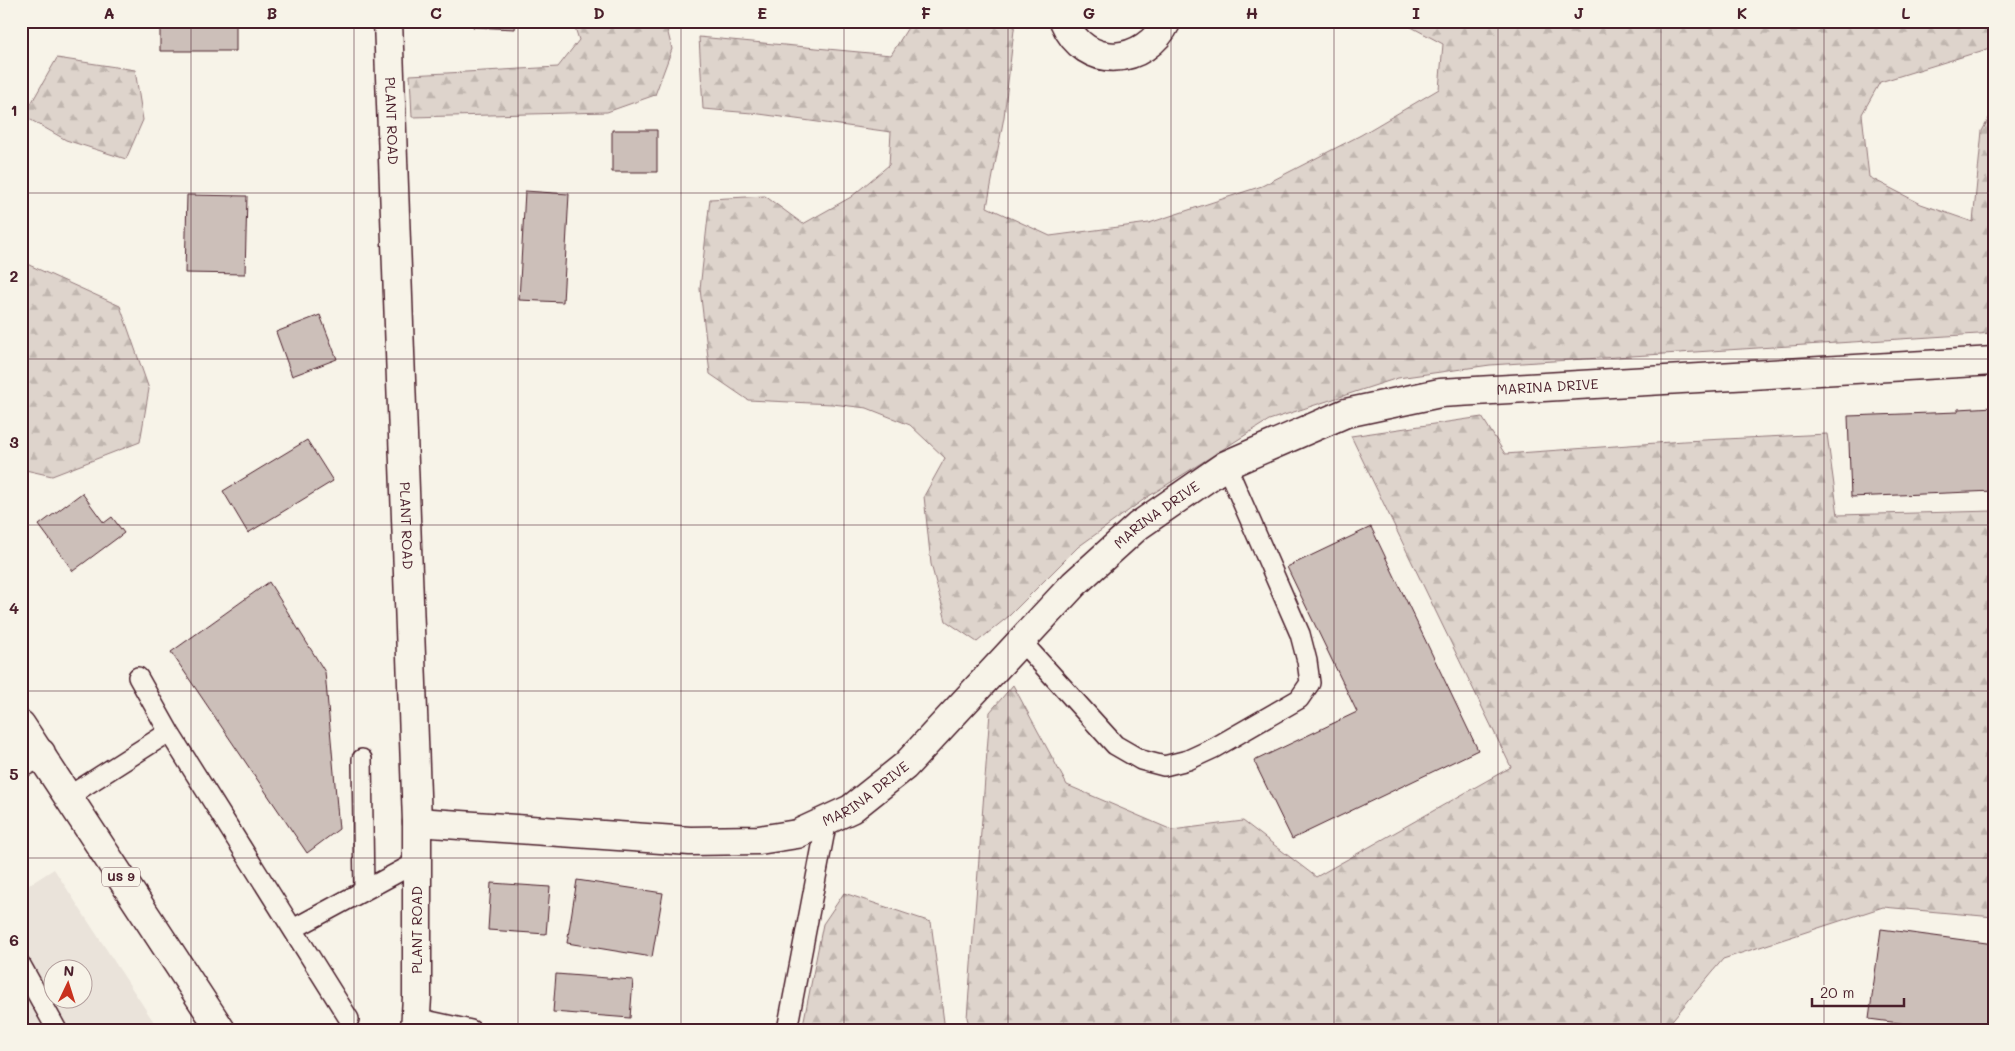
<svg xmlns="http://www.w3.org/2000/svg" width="2015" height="1051" font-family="Mali,sans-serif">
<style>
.built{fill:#eae3da;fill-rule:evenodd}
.forest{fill:url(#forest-firs);stroke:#947a7c}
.building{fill:#ccbfb9;stroke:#4a1f2b}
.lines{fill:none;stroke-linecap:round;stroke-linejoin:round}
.lane-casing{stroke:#4a1f2b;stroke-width:22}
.street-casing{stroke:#4a1f2b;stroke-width:31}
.secondary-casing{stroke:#4a1f2b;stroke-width:31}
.primary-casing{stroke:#4a1f2b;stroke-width:31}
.lane{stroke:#f7f3e8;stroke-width:19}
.street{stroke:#f7f3e8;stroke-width:28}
.secondary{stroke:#f7f3e8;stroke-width:28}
.primary{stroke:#f7f3e8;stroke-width:28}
.grid{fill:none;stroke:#4a1f2b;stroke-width:1;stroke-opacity:0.55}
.labels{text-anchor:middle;stroke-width:4.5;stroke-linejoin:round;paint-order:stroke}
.shield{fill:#f7f3e8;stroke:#7e5f64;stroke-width:1}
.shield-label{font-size:12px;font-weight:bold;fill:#4a1f2b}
.street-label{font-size:14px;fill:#4a1f2b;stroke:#f7f3e8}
.neatline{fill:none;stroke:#4a1f2b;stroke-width:2}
.grid-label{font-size:16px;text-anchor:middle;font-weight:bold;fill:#4a1f2b}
</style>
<defs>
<pattern id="forest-firs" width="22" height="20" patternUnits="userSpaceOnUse" patternTransform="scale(1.25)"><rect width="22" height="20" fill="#ded4cc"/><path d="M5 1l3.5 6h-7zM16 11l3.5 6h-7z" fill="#c0b6af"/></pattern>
</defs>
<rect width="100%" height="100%" fill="#f7f3e8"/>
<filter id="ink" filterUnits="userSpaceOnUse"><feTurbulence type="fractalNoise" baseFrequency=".02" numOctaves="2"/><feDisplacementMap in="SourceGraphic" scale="10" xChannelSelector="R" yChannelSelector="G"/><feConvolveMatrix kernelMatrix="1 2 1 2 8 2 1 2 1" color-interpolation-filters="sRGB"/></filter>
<g filter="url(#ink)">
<!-- built -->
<path class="built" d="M54 869 159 1030H21V890ZM52 968H82V998H52Z"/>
<!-- forest -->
<path class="forest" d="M573 21H665L672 49 655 95 607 112 412 117 410 75 558 67 579 40Z
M912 21H1015L1004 117 987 207 1050 236 1149 223 1262 186 1361 135 1439 89 1443 44 1400 21H1994V47L1880 82 1862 114 1869 177 1921 204 1973 222 1982 131 1994 109V333L1490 365 1398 378 1269 420 1146 498 1078 547 1009 616 977 642 946 621 931 564 924 496 945 458 910 425 867 408 832 404 748 400 710 374 700 289 710 199 765 196 803 224 851 197 889 165 891 132 752 113 703 109 699 37 891 55Z
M57 58 135 70 143 120 126 159 66 140 24 116Z
M21 248 29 265 120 306 149 389 140 442 52 476 21 469Z
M1482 417 1505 454 1684 441 1827 434 1838 515 1994 511V917L1883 907 1723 959 1664 1030H971L967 1018 990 712 1013 685 1067 785 1172 830 1243 821 1316 877 1511 767 1351 436Z
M844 893 931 922 945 1030H802L823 924Z"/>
<!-- building -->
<path class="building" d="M160 21H236V51H160Z
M473 21H516L515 29 473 27Z
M612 130H657V172H612Z
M525 191 569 194 563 302 519 300Z
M187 195 247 196 245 274 185 273Z
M320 315 337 359 292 376 276 332Z
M1994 407V491L1851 497 1848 416 1958 412V409Z
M307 440 333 481 248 533 223 491Z
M82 493 104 523 112 517 124 533 73 571 39 525Z
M1371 527 1478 750 1292 839 1254 761 1357 712 1287 567Z
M269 582 325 672 339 829 307 853 171 652Z
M577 880 663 893 652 957 567 943Z
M491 883 550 887 546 934 488 930Z
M1881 929 1994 944V1030H1952L1869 1019Z
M556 974 633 980 630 1018 553 1012Z"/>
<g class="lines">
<defs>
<path id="lane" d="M1021 641 1115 745 1141 760 1164 766 1188 760 1214 748 1299 699 1310 683 1307 661 1300 634 1226 465
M169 732 349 1019
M362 759 364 890
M69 796 169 732 138 677
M293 929 417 862
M21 965 57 1030
M416 1018 471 1030
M787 1030 827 820"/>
<g id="street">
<path d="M1064 21C1085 71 1145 66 1167 21"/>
<path d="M21 763 41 753"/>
<path id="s1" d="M417 822 690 841 759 840 797 834 851 809 905 766 1074 584 1138 526 1226 465 1346 413 1440 393 1994 361"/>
</g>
<g id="secondary">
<path id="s2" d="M388 21 417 822V997L415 1030"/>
</g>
<path id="primary" d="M21 725 221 1030"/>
</defs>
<!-- lane casing -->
<use href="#lane" class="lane-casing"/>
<!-- street casing -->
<use href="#street" class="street-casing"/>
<!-- secondary casing -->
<use href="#secondary" class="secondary-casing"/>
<!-- primary casing -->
<use href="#primary" class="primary-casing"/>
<!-- lane -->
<use href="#lane" class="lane"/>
<!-- street -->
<use href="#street" class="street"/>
<!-- secondary -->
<use href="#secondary" class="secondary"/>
<!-- primary -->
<use href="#primary" class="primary"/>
</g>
</g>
<!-- grid -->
<path class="grid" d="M191 21V1030M354 21V1030M518 21V1030M681 21V1030M844 21V1030M1008 21V1030M1171 21V1030M1334 21V1030M1498 21V1030M1661 21V1030M1824 21V1030M21 193H1994M21 359H1994M21 525H1994M21 691H1994M21 858H1994"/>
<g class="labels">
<!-- shield labels -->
<rect class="shield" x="102" y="867.5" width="38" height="19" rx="4"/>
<g class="shield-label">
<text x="121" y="881">US 9</text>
</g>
<!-- street labels -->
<g class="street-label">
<text dy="5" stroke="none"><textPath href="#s2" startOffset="100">PLANT ROAD</textPath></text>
<text dy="5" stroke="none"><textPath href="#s1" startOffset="1286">MARINA DRIVE</textPath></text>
<text dy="5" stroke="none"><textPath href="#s1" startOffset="866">MARINA DRIVE</textPath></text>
<text dy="5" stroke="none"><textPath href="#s2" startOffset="505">PLANT ROAD</textPath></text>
<text dy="5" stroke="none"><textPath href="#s1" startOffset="461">MARINA DRIVE</textPath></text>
<text transform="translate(417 930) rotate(-90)" y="5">PLANT ROAD</text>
</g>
</g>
<!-- margin -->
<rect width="2015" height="1051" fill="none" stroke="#f7f3e8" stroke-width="55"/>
<!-- north arrow -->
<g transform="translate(68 984) rotate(4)"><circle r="24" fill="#f7f3e8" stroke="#b29e9c"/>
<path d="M0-4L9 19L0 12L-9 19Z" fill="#c8321e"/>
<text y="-8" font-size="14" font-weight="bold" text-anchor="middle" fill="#4a1f2b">N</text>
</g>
<!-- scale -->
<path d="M1812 998v8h92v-8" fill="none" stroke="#4a1f2b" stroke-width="2.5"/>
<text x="1820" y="998" font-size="15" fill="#4a1f2b" stroke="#f7f3e8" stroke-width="4" paint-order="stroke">20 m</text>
<rect x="28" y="28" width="1960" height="996" class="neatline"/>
<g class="grid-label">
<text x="109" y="19">A</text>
<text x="272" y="19">B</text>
<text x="436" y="19">C</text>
<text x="599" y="19">D</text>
<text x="762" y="19">E</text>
<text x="926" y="19">F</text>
<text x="1089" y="19">G</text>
<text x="1252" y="19">H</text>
<text x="1416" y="19">I</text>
<text x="1579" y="19">J</text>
<text x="1742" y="19">K</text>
<text x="1906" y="19">L</text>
<text x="14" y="116">1</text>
<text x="14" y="282">2</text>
<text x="14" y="448">3</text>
<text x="14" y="614">4</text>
<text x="14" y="780">5</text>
<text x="14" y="946">6</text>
</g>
</svg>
